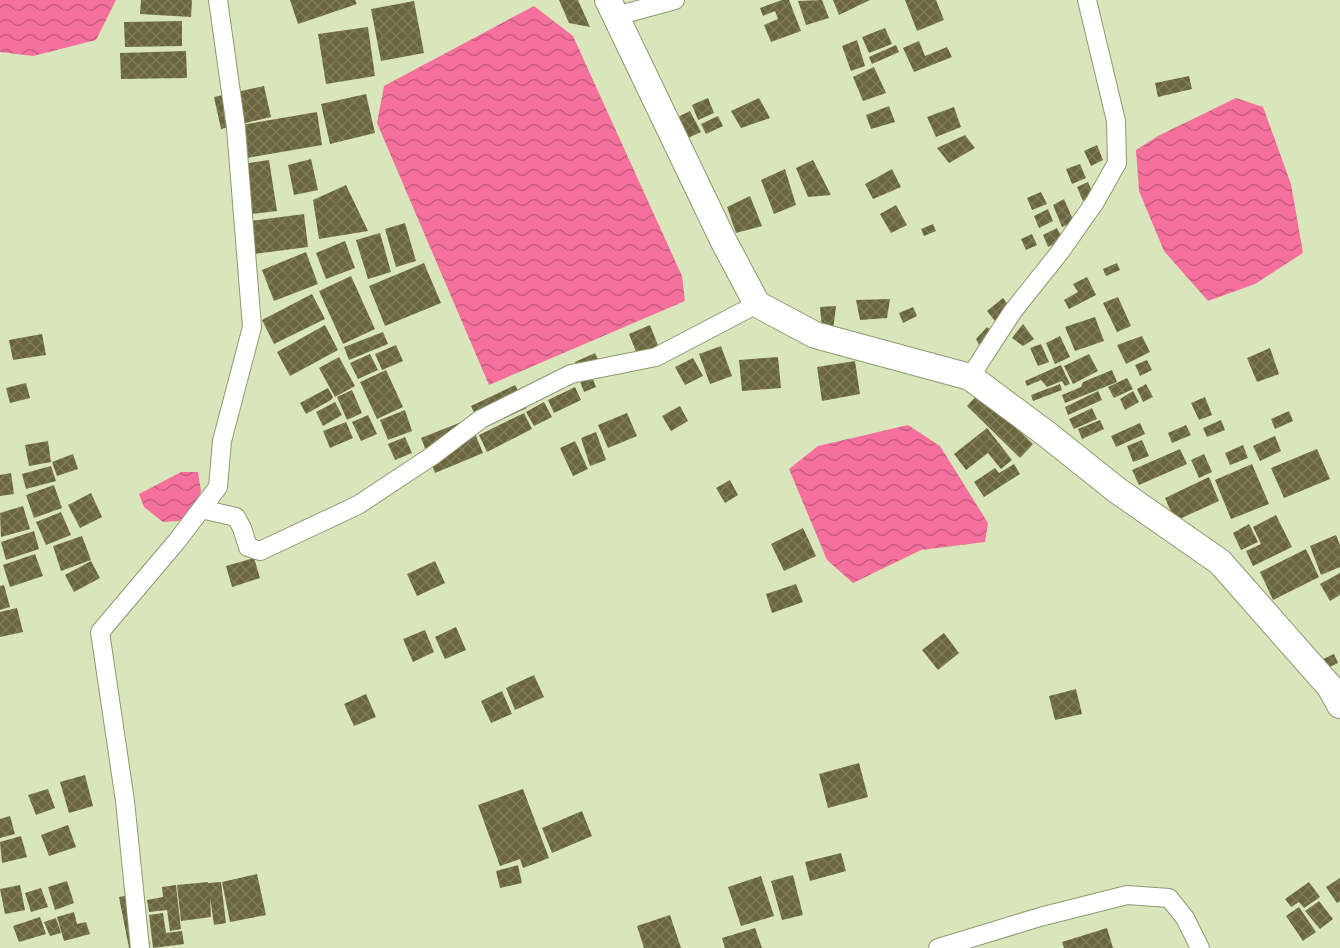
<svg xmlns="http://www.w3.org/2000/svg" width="1340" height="948" font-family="'IBM Plex Serif',serif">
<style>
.water{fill:url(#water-waves)}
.building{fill:url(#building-cross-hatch)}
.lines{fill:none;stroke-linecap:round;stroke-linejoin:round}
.street-casing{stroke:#8e9971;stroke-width:20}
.secondary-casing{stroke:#8e9971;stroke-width:28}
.street{stroke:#fff;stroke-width:18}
.secondary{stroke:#fff;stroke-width:26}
</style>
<defs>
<pattern id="water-waves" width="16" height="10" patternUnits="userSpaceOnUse" patternTransform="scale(1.5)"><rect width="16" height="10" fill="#f5709d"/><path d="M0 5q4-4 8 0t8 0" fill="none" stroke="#c65c7f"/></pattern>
<pattern id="building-cross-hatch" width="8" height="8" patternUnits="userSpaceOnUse" patternTransform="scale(1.5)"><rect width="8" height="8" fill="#6b663e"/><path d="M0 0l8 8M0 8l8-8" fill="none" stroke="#7f7c5c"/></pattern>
</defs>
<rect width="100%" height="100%" fill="#d9e6bc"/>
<!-- water -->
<path class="water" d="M0 0H116L96 40 33 56 0 52Z
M534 6 573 36 682 276 685 301 489 385 377 123 384 86Z
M1236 98 1263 107 1291 184 1303 253 1255 284 1208 301 1164 251 1139 191 1136 150 1158 136Z
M908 425 940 446 988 523 985 542 921 550 853 583 827 560 789 469 818 446Z
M181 472H198L201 491 195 509 179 521 163 522 144 507 139 494Z"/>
<!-- building -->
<path class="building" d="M141 0H192L191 17 140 14Z
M290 0H355L357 4 298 24Z
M559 0H578L590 27 569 23Z
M782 0H789L801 31 771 42 764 25 778 19 775 11 763 16 760 8Z
M822 0 829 18 806 25 798 1Z
M833 0H870L839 15Z
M905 0H936L944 20 917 31Z
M414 1 424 53 381 61 371 9Z
M182 21V46L125 47 124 22Z
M368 27 375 76 326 84 318 34Z
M885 28 892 44 869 53 862 37Z
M857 40 865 66 851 71 842 46Z
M919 41 925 56 947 47 952 57 914 72 903 48Z
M896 45 899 52 872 64 869 57Z
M186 51 187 78 121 79 120 53Z
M874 67 886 93 863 101 853 77Z
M1189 76 1192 89 1158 97 1155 83Z
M264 86 271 117 221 129 214 97Z
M366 94 375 133 330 144 321 104Z
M708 98 714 113 698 120 692 105Z
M759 98 770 118 741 128 731 111Z
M889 106 895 122 871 129 866 115Z
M954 107 961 127 936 137 927 117Z
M690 111 701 132 686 139 676 118Z
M317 112 322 145 247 158 241 125Z
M718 116 723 126 706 134 701 124Z
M965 135 975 148 949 163 937 148Z
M1097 145 1103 160 1091 166 1084 151Z
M311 159 318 190 294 195 288 165Z
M269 160 277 211 251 214 242 164Z
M813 160 831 195 808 197 796 168Z
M1080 164 1086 178 1072 184 1066 169Z
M785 169 796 205 774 214 761 180Z
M892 169 901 187 873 199 865 184Z
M1088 182 1094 196 1083 201 1077 187Z
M346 185 368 231 319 239 313 200Z
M1041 192 1047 204 1032 210 1027 198Z
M750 196 762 226 736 233 727 207Z
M1064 199 1074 222 1062 227 1053 205Z
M896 205 907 225 891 233 880 214Z
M1048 209 1053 221 1039 228 1034 216Z
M304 214 308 247 254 254 250 221Z
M405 223 416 261 396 267 385 229Z
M933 224 936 231 924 236 921 229Z
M1057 228 1063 240 1048 247 1043 235Z
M380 233 391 272 368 279 356 240Z
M1032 234 1037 245 1026 250 1021 239Z
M345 241 355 268 326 279 316 253Z
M306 252 318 284 274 301 262 270Z
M424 263 441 303 385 326 369 286Z
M1117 263 1120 270 1106 276 1103 269Z
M351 276 375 329 343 344 319 291Z
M1087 277 1096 295 1069 309 1064 300 1078 292 1073 284Z
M312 294 325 319 274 344 262 320Z
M1118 297 1131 326 1117 332 1103 303Z
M1003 298 1018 318 1007 336 987 311Z
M890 299 887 318 860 320 856 300Z
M836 306 833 331 822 329 820 307Z
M913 307 917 316 903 323 899 313Z
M1095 317 1104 341 1075 351 1065 327Z
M1023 324 1034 339 1023 346 1012 338Z
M325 325 338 350 290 376 277 352Z
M650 325 659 348 638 357 629 334Z
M987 327 994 333 981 349 976 339Z
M383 332 388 344 349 360 344 347Z
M42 334 46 355 13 360 9 340Z
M1060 336 1070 357 1055 364 1046 343Z
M1142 336 1150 352 1126 364 1117 345Z
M1041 344 1049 362 1038 366 1030 348Z
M396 345 403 361 382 370 375 354Z
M721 346 732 376 710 384 699 354Z
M1270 348 1279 374 1257 382 1247 358Z
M595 353 603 370 583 379 575 362Z
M370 354 378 370 358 379 350 363Z
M1089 354 1098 371 1073 384 1064 366Z
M339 357 355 386 335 397 319 368Z
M778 357 781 388 742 391 739 360Z
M693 358 703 376 685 385 675 367Z
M1147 360 1152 370 1140 376 1135 365Z
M855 361 860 394 822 401 817 367Z
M1061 365 1070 384 1065 386 1062 381 1047 387 1041 380 1027 386 1025 381Z
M386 370 403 407 377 419 360 382Z
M1112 370 1117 382 1065 403 1062 395 1081 387 1083 382Z
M592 377 596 387 584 392 580 381Z
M1127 378 1133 389 1114 398 1108 387Z
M26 383 30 398 10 403 6 388Z
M1060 384 1062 390 1033 401 1031 395Z
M1146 384 1153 397 1143 402 1137 389Z
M515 385 527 408 482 429 471 406Z
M575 387 581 400 554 413 548 400Z
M328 388 333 397 331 400 306 414 300 403Z
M352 390 362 413 347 420 337 397Z
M1098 391 1102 400 1068 415 1065 407Z
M1133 391 1139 402 1125 410 1120 399Z
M980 392 1033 444 1020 458 967 406Z
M1205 397 1212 415 1199 420 1191 403Z
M335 402 342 415 323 426 316 412Z
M544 402 552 417 534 426 526 412Z
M680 406 688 421 671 431 662 416Z
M1092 408 1097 419 1074 429 1069 419Z
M405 410 412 431 388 440 380 420Z
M1289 411 1293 421 1275 429 1271 419Z
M524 413 532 429 487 452 479 435Z
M627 413 637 436 608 448 598 425Z
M368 415 377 434 361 441 352 422Z
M469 419 483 453 435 473 421 438Z
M1100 420 1104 429 1082 439 1078 429Z
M1221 420 1225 430 1207 437 1203 428Z
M346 422 353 438 330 448 323 431Z
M1140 423 1145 434 1116 447 1111 436Z
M1186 425 1191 435 1172 443 1168 433Z
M987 428 1012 460 1001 469 988 453 966 470 954 454Z
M596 432 606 460 590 466 581 438Z
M1275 436 1281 451 1260 461 1253 446Z
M405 437 412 453 395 460 388 444Z
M1142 440 1149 456 1133 462 1127 446Z
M48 441 51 462 29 466 25 445Z
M575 441 588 469 573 476 560 448Z
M1243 445 1248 458 1230 465 1225 453Z
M1180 449 1187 464 1139 485 1132 470Z
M1317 449 1330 479 1284 498 1271 468Z
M73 454 78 469 57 476 52 462Z
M1204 454 1212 472 1199 478 1191 460Z
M1014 464 1020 474 984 497 974 482 995 468 999 473Z
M1252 464 1269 504 1231 519 1215 480Z
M51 466 56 481 26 489 22 474Z
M11 473 14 494 0 496V475Z
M1209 477 1219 501 1175 521 1165 498Z
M730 480 738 495 725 503 716 488Z
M54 485 62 508 34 518 26 495Z
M91 493 102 517 80 528 68 505Z
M23 506 30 529 1 537 0 513Z
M61 512 71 535 46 545 36 522Z
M1276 515 1292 547 1253 566 1246 551 1261 544 1253 527Z
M1249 524 1258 542 1241 550 1233 533Z
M803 528 816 556 784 571 771 544Z
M34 531 39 549 6 560 1 542Z
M1336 535 1340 545V567L1321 575 1310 546Z
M82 536 91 560 61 571 53 546Z
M1306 549 1319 577 1273 600 1260 572Z
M35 554 43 576 10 587 3 565Z
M254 558 260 578 232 587 226 566Z
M91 561 100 578 74 592 65 575Z
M435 561 445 583 417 596 407 574Z
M1340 573V595L1330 601 1320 584Z
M796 584 803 602 772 613 766 594Z
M4 585 10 607 0 610V586Z
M17 608 23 632 0 637V612Z
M456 627 466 650 445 659 435 637Z
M425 630 434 652 413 662 403 639Z
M944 633 959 653 938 670 922 650Z
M1334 654 1338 663 1323 670 1319 661Z
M534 675 544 697 515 710 506 688Z
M1076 689 1082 714 1055 720 1049 696Z
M502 691 512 714 491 723 481 701Z
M366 694 376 717 354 726 344 704Z
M859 763 868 797 828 808 819 774Z
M85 775 93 806 69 813 60 782Z
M48 789 55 808 36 815 28 795Z
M523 789 549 858 523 868 520 859 500 866 478 805Z
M582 811 592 836 552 853 542 828Z
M10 816 15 834 0 838V819Z
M68 825 76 847 49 856 41 835Z
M21 836 27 857 2 863 0 842Z
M841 853 846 871 810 881 805 862Z
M518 865 522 883 500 888 496 871Z
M257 874 266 915 230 922 222 882Z
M793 875 803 915 782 920 771 881Z
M761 876 774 916 741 926 728 887Z
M1340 878V901L1337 903 1326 887Z
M67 881 74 903 55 910 48 887Z
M208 882V883L221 882 226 923 214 925 210 897 211 917 181 921 177 885Z
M1309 882 1320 897 1304 908 1299 902 1291 907 1285 899Z
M20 885 25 910 5 914 0 889Z
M176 885 181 929 170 931 167 910 149 912 147 900 163 897 162 887Z
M41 888 48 907 31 912 25 893Z
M140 893 150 945 129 948 119 897Z
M1319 901 1333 919 1320 929 1305 911Z
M1299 907 1316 932 1303 941 1286 916Z
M74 912 77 924 86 922 90 934 64 941 57 917Z
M163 913 166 933 182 931 184 944 153 948 149 915Z
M670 915 681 948H644L637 926Z
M40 917 46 934 19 942 13 926Z
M56 918 61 933 50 936 44 922Z
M755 928 762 948H725L722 938Z
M1107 928 1113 948H1064L1062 942Z"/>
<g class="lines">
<defs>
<path id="street" d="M616 16 675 0
M970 377 1013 311 1060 252 1095 202 1117 163 1116 121 1087 0
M201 509 236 517 242 528 248 547 260 551 358 505 432 456 481 419 571 374 656 357 757 304
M140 948 125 801 100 632 177 541 218 487 222 441 252 327 236 128 218 0
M938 948 1040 917 1127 895 1169 898 1185 918 1200 948"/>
<path id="secondary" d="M608 0 723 240 757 304 815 335 970 377 1044 432 1118 491 1220 562 1330 687 1340 705"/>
</defs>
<!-- street casing -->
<use href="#street" class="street-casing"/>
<!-- secondary casing -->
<use href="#secondary" class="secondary-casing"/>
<!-- street -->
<use href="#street" class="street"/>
<!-- secondary -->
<use href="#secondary" class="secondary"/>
</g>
</svg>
